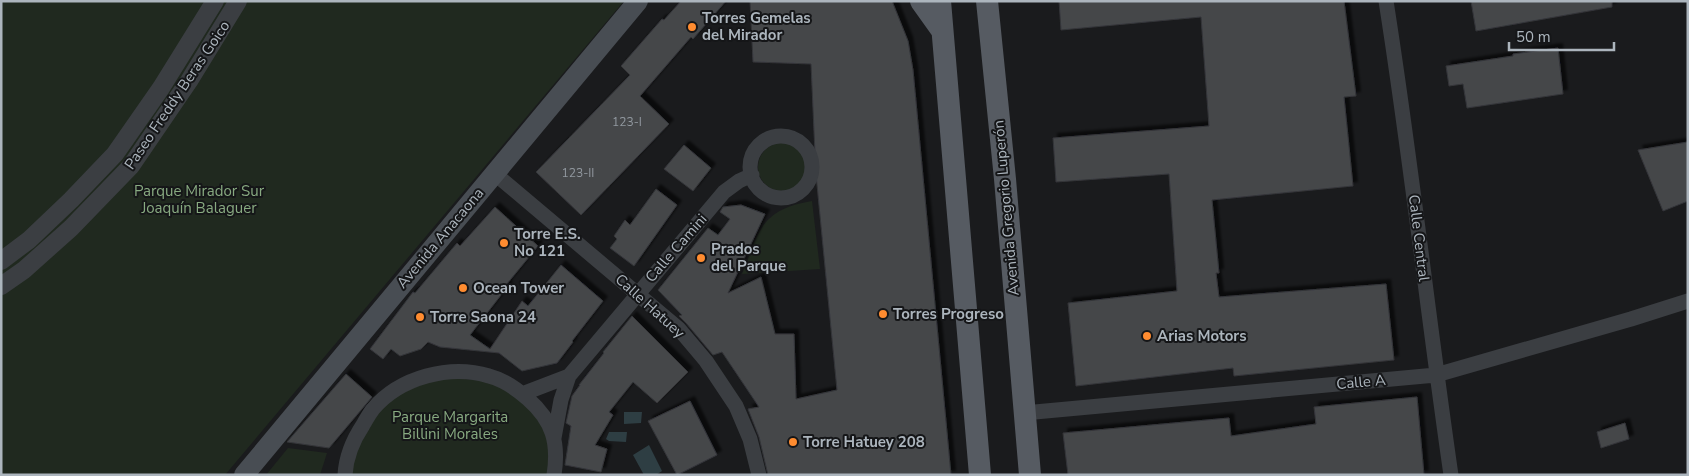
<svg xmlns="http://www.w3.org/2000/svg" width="1689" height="476" font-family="'Nunito Sans',sans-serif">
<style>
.green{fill:#20291f}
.water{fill:#2e3e43}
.building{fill:#44464a;stroke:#343539;filter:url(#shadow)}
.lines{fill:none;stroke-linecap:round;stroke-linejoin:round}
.minor{stroke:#3b3e42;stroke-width:15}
.tertiary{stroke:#3b3e42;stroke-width:18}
.secondary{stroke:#484d53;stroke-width:20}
.primary{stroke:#565b62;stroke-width:22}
.poi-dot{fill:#ff8c30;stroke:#151618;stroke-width:2}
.labels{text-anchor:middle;stroke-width:4;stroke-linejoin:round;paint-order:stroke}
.number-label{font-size:12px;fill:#9299a0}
.poi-label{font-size:15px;font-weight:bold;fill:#acb5bd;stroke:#151618;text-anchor:start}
.street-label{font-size:15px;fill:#acb5bd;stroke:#151618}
.park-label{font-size:15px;fill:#88aa81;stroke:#151618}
</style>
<defs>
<filter id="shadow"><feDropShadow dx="4.5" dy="-4.5" stdDeviation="1" flood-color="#0009"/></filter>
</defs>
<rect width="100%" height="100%" fill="#1a1b1d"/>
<!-- green -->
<path class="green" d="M1 1H624L225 475H1Z
M758 167a24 24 0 1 1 48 0a24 24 0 1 1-48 0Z
M812 201 820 269 742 274C760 230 760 210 812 201Z
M446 377 493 382 534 409 550 440V475H349V464L377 410 402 391Z
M288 448 327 453 320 475H266Z"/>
<!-- water -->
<path class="water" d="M624 412H642L641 423 624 424Z
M609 432H627L626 442 609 441 606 439Z
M649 445 662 471 656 475H644L633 455Z"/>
<!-- building -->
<path class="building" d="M681 1H726L693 39 691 37 640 96 669 124 581 215 536 172 630 75 621 66 662 19 664 20Z
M750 1H892L908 41 913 70 951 475H768L759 437 748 409 759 407 722 352 713 355 686 323 679 316 682 315 658 290 708 228 718 235 730 219 720 212 723 207 741 205 765 214 728 293 761 277 775 334H794L796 399 837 390 814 154H815L811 64 753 62Z
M1059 1H1344L1356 96 1344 97 1353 186 1212 200 1219 273H1216L1219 297 1386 284 1394 360 1234 376 1233 368 1076 386 1068 303 1177 291 1169 174 1056 182 1053 138 1209 126 1201 17 1061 30Z
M1471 1H1612V7L1476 31Z
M1558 48 1563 94 1467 108 1463 84 1449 86 1446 66 1513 56V54Z
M1688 142V201L1663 211 1638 150Z
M684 145 711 168 693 191 664 169Z
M656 189 677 205 634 266 610 248 617 239 614 236 625 220 630 225Z
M495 207 538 246 506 285 508 286 470 335 490 349 522 301 528 306 561 265 603 301 572 341 573 342 557 363 522 371 499 353 440 347 428 342 421 349 400 356 391 349 383 359 370 349 413 292 415 293 457 243 460 246Z
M632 316 688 372 657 403 633 382 609 412 613 415 595 445 607 449 601 472 565 465 571 426 566 423 572 396 580 385H579L604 353 603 352Z
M346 374 372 397 329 448 287 442Z
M1417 397 1424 475H1068L1063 433 1229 418 1231 436 1316 424 1314 407Z
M690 401 717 455 677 475 648 421Z
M1625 423 1629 439 1601 448 1597 432Z"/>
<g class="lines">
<!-- minor -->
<path class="minor" d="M1386 1C1411 159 1428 317 1451 475
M750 167a31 31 0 1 1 62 0a31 31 0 1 1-62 0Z
M494 173 679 329 706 361 736 406 750 439 759 475
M522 394 569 376
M1024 413 1436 375 1631 319 1688 301
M554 438 561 400 569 376 724 192 739 181 752 175
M345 475C346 457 353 440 363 425 366 420 369 414 373 409 400 377 450 364 489 376 504 380 517 389 528 399 553 421 559 443 554 475"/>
<!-- tertiary -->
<path class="tertiary" d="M1 261 29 240 71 200 115 154 161 88 215 1
M1 286 24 270 71 228 131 166 189 81 238 1"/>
<!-- secondary -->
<path class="secondary" d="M244 475 638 1"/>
<!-- primary -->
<path class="primary" d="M921 1 941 29
M940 1 980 475
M987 1 1005 179 1030 475"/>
</g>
<!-- markers -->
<g class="poi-dot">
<circle cx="692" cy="27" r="5"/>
<circle cx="504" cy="243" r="5"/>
<circle cx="701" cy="258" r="5"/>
<circle cx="463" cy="288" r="5"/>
<circle cx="883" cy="314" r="5"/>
<circle cx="420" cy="317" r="5"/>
<circle cx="1147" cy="336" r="5"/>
<circle cx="793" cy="442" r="5"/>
</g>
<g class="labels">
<!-- number labels -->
<g class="number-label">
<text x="627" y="126">123-I</text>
<text x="578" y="177">123-II</text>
</g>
<!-- poi labels -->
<g class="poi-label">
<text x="702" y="23">Torres Gemelas<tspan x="702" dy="17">del Mirador</tspan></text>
<text x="514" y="239">Torre E.S.<tspan x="514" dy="17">No 121</tspan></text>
<text x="711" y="254">Prados<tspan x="711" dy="17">del Parque</tspan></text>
<text x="473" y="293">Ocean Tower</text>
<text x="893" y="319">Torres Progreso</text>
<text x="430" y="322">Torre Saona 24</text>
<text x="1157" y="341">Arias Motors</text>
<text x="803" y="447">Torre Hatuey 208</text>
</g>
<!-- street labels -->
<g class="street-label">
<text transform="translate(177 95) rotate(-56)" y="5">Paseo Freddy Beras Goico</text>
<text transform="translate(1006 208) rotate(-95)" y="5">Avenida Gregorio Luperón</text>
<text transform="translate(440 238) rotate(-50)" y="5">Avenida Anacaona</text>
<text transform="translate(1419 238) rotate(83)" y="5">Calle Central</text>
<text transform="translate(676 248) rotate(-49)" y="5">Calle Camini</text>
<text transform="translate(650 306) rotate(42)" y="5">Calle Hatuey</text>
<text transform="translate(1361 382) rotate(-5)" y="5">Calle A</text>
</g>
<!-- park labels -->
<g class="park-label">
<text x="199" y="196">Parque Mirador Sur<tspan x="199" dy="17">Joaquín Balaguer</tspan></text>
<text x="450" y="422">Parque Margarita<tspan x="450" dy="17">Billini Morales</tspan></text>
</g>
</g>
<!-- border -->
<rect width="1689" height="476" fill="none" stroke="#acb5bd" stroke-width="5"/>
<!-- scale -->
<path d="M1509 42v8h105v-8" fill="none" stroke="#acb5bd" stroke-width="2.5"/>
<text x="1516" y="42" font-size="15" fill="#acb5bd" stroke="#151618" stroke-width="4" paint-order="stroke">50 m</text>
</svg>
